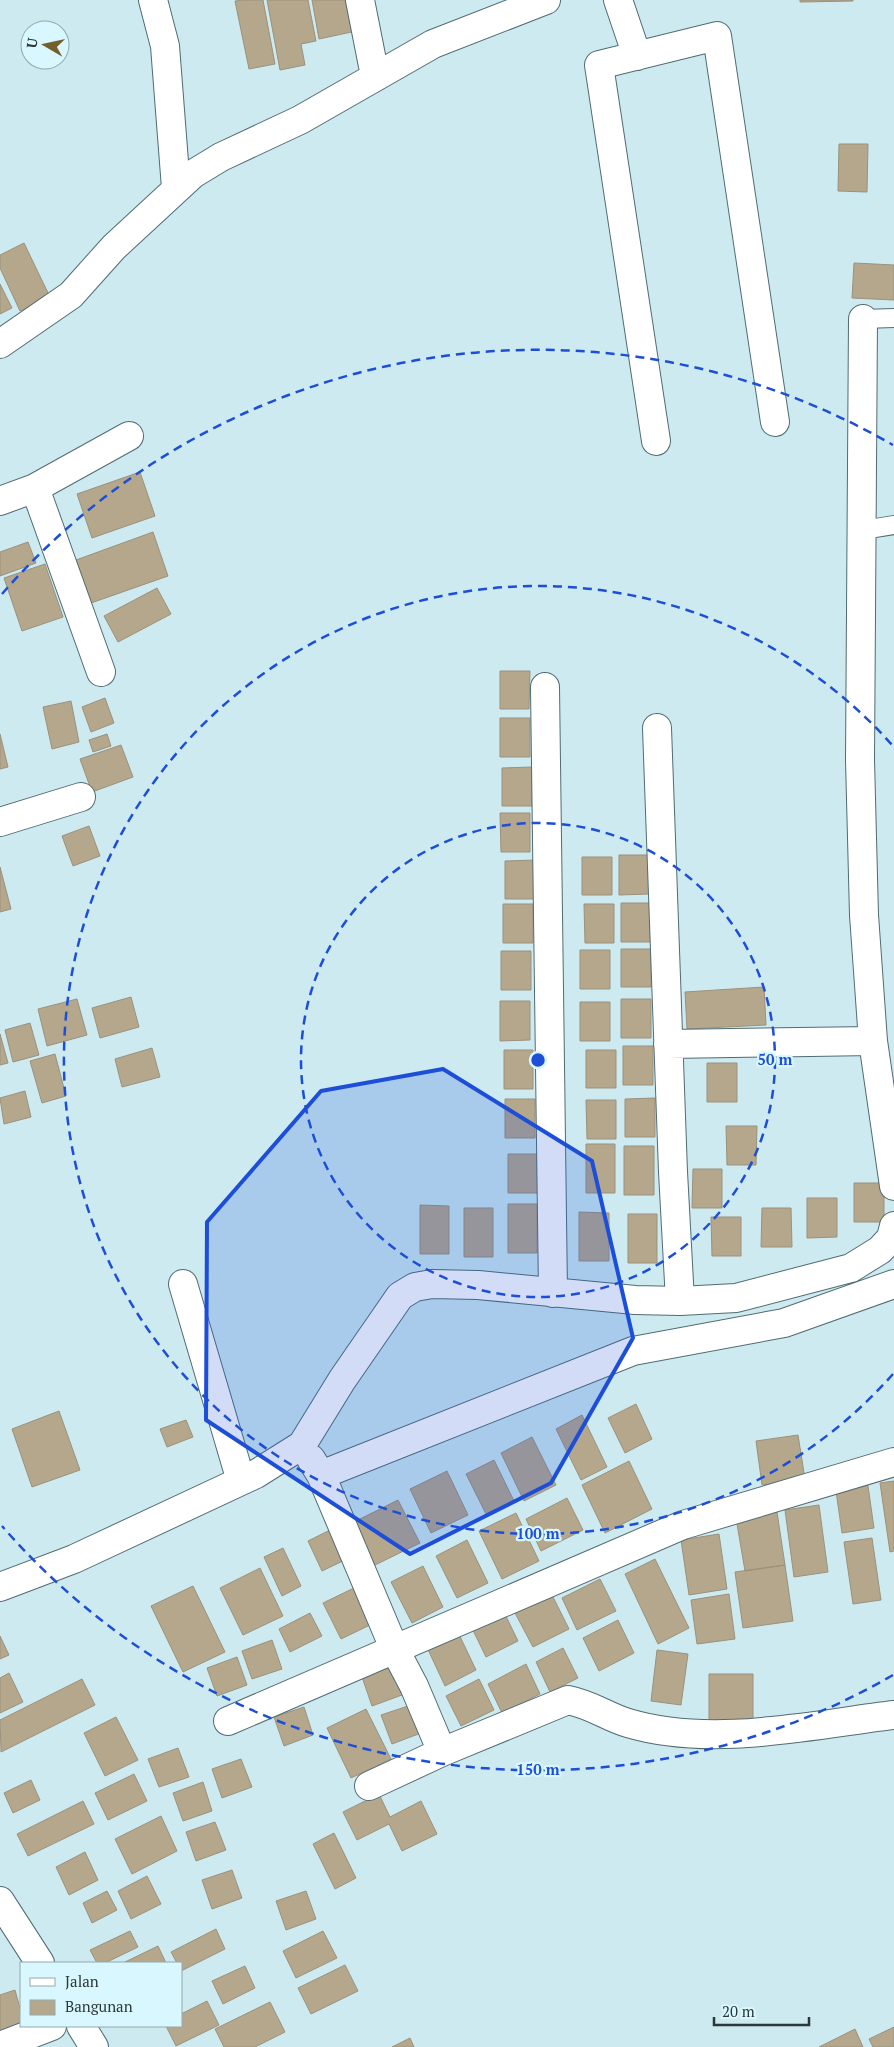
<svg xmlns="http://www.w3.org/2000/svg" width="894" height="2047" font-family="'PT Serif',serif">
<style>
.building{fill:#b5a78c;stroke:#9b917c}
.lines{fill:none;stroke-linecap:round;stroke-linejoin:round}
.service-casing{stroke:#516c72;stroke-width:20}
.minor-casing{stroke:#516c72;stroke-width:30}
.secondary-casing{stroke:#516c72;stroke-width:30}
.service{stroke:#fff;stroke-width:18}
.minor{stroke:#fff;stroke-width:28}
.secondary{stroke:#fff;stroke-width:28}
.marked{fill:#1d4ed8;fill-opacity:0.2;stroke:#1d4ed8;stroke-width:4;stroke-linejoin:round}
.ring{fill:none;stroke:#1d4ed8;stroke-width:2.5;stroke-dasharray:9 6}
.centre{fill:#1d4ed8;stroke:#d9f7fe;stroke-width:2.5}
.ring-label{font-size:15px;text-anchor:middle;font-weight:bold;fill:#1d4ed8;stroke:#d9f7fe;stroke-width:4.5;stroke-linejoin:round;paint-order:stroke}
</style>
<rect width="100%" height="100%" fill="#cceaf0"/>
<!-- building -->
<path class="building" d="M243 0H263L275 64 249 69 235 1Z
M267 0H308L316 41 301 44 305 65 280 70Z
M312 0H356L361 30 319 39Z
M800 0H853V1L800 2Z
M839 144H868L867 192 838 191Z
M24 243 50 297 20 311 0 268V255Z
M854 263 894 265V300L852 298Z
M0 284 12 308 0 314Z
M140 472 155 516 92 538 77 494Z
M153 532 168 576 91 603 76 560Z
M28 542 36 563 0 576V552Z
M45 564 63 617 22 631 4 578Z
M157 588 171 614 118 642 104 616Z
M500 671H530L529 709H500Z
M105 698 114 723 91 732 82 707Z
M71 701 79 742 52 749 43 707Z
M500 718H530V757H500Z
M0 734 8 767 0 769Z
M107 734 111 746 93 752 89 740Z
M121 745 133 777 92 792 80 759Z
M532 767V806H502V768Z
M500 813H530V852H501Z
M89 826 100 856 73 866 62 836Z
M619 855H649V894L619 895Z
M582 857H612V895H582Z
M535 860V899H505V861Z
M0 867 11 909 0 912Z
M621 903H651V942H621Z
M503 904H533V943H503Z
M584 904H614V943H585Z
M621 949H651V987H621Z
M580 950H610V989H580Z
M501 951H531V990H501Z
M764 987 766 1025 687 1029 685 992Z
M131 997 139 1027 100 1038 92 1008Z
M77 999 87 1035 47 1046 38 1009Z
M621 999H651V1038H621Z
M500 1001H530V1040L500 1041Z
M580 1002H610V1041H580Z
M30 1023 39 1055 13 1062 5 1030Z
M0 1034 8 1063 0 1065Z
M623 1046H653V1085H623Z
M152 1048 160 1077 122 1087 115 1059Z
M504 1050H533V1089H504Z
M586 1050H616V1088H586Z
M55 1054 66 1096 42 1103 30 1061Z
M707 1063H737V1102H707Z
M25 1091 31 1117 4 1124 0 1098Z
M655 1098V1137H625V1099Z
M505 1099H535V1138H505Z
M586 1100H616V1139H587Z
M726 1126H757L756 1165H727Z
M586 1144H615V1193H586Z
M624 1146H654V1195H624Z
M508 1154H538V1193H508Z
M693 1169H722V1208H692Z
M854 1183H884V1222H854Z
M807 1198H837V1237L807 1238Z
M508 1204H537V1253H508Z
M420 1205 449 1206V1254H420Z
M464 1208H493V1257H464Z
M762 1208H791L792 1247H761Z
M579 1212 609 1213V1261H579Z
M628 1214H657V1263H628Z
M711 1217H741V1256H712Z
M636 1404 652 1439 625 1453 608 1418Z
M59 1411 80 1470 32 1487 12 1429Z
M582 1415 607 1467 581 1480 556 1429Z
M186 1420 193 1437 167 1447 160 1429Z
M798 1435 805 1479 762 1485 756 1441Z
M532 1437 556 1485 524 1501 501 1453Z
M494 1460 514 1501 486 1514 466 1474Z
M629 1461 652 1509 605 1533 582 1485Z
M447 1471 468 1515 431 1533 410 1489Z
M867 1479 874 1528 842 1533 835 1484Z
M894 1481V1551L890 1552 880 1483Z
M567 1498 583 1530 541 1551 526 1519Z
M398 1500 420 1543 375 1565 354 1522Z
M819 1505 828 1572 794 1577 785 1510Z
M777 1512 785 1565 745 1571 736 1518Z
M516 1513 539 1561 502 1579 479 1531Z
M332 1529 347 1559 322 1571 308 1541Z
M719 1534 727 1589 689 1595 681 1540Z
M872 1538 881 1600 853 1604 844 1542Z
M467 1540 488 1583 457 1598 436 1556Z
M283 1548 301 1586 282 1596 264 1557Z
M655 1559 689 1628 658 1644 625 1574Z
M785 1565 793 1621 743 1628 735 1572Z
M423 1566 443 1607 412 1623 391 1582Z
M260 1568 283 1616 243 1635 220 1588Z
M600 1579 616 1611 577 1630 562 1598Z
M193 1586 225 1652 183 1672 151 1606Z
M354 1588 372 1624 341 1639 323 1603Z
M551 1593 569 1629 533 1647 514 1611Z
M729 1594 735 1639 697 1644 691 1600Z
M501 1606 518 1641 486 1657 469 1622Z
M310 1613 322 1636 290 1652 279 1629Z
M618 1620 634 1653 599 1671 583 1638Z
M455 1626 476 1670 445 1686 424 1641Z
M0 1636 9 1655 0 1659Z
M272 1640 282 1669 252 1679 242 1651Z
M563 1648 578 1678 550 1692 536 1662Z
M657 1650 688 1654 681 1705 651 1701Z
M237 1657 247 1685 217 1696 207 1668Z
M526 1664 540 1694 502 1713 488 1684Z
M392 1667 402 1695 372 1706 362 1677Z
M9 1673 23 1702 0 1713V1678Z
M709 1674H753V1724H709Z
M82 1679 95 1705 1 1752 0 1720Z
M479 1679 494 1710 461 1726 446 1696Z
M411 1705 421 1733 392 1744 381 1715Z
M304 1707 313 1735 284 1746 274 1717Z
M366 1709 391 1759 351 1778 327 1728Z
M116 1717 138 1760 105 1776 84 1733Z
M178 1748 189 1777 159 1787 148 1759Z
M241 1759 252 1787 222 1798 212 1769Z
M134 1774 147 1801 108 1820 95 1793Z
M31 1780 40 1800 13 1813 4 1793Z
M203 1782 212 1811 183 1821 173 1793Z
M379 1794 390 1817 421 1801 437 1834 402 1851 389 1824 357 1840 343 1812Z
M83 1801 94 1824 28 1856 17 1834Z
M161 1816 177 1851 132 1874 115 1839Z
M215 1822 226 1850 196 1861 186 1832Z
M334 1833 356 1878 335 1889 313 1844Z
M85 1852 98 1880 69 1895 56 1867Z
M232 1870 242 1898 212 1909 202 1880Z
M147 1876 161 1904 131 1919 118 1891Z
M107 1891 117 1910 92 1923 83 1903Z
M306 1891 316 1919 286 1930 276 1901Z
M216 1929 225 1949 181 1971V1963H177L171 1952Z
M130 1931 138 1947 105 1963H97L90 1950Z
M323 1931 337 1958 296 1978 283 1951Z
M158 1946 166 1963H123Z
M345 1965 358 1991 311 2014 298 1988Z
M245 1966 255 1988 223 2004 212 1981Z
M15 1990 21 2012V2026L0 2032V1995Z
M207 2001 219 2025 176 2046 166 2026H181V2014Z
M270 2002 285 2032 255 2047H224L215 2029Z
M894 2027V2047H873L869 2039Z
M855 2029 863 2047H819Z
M410 2038 414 2047H392Z"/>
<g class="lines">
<defs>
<path id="service" d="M863 319 894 318
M863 530 894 525"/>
<path id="minor" d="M153 0 165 46 176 188
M360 0 375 76
M618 0 637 56
M863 319 860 760 864 915 873 1041 894 1186
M0 344 71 295 114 247 193 174 221 157 300 120 433 44 546 0
M656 441 599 65 717 36 775 422
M35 488 101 672
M0 501 35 488 129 436
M545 687 553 1293
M657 728 673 1172 680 1301
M0 822 81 797
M668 1044 873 1041
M183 1284 241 1481
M311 1459 321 1475 394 1648 414 1686 442 1752
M321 1475 633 1351 784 1323 894 1284
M0 1587 74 1559 256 1474 302 1445 342 1380 400 1296 415 1287 432 1284 478 1285 635 1300 680 1301 736 1298 851 1268 880 1250 891 1238 894 1226
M228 1721 683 1525 894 1462
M369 1786 442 1752 568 1700C593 1705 607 1717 628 1723 711 1748 810 1725 894 1715
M0 2046 52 2026"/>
<path id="secondary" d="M0 1901 40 1963
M81 2026 94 2047"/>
</defs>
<!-- service casing -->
<use href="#service" class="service-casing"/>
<!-- minor casing -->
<use href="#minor" class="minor-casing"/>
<!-- secondary casing -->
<use href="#secondary" class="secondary-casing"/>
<!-- service -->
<use href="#service" class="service"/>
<!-- minor -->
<use href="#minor" class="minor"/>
<!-- secondary -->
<use href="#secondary" class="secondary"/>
</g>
<!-- marked area -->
<path class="marked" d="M443 1069 592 1161 633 1338 551 1483 410 1554 206 1420 207 1222 321 1091Z"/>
<!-- distance rings -->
<g class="ring">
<circle cx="538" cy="1060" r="237"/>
<path d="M893 1374A474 474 0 1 1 893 746"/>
<path d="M893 1675A710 710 0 0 1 2 1526M2 594A710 710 0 0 1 893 445"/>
</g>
<circle cx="538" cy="1060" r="8" class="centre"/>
<g class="ring-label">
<text x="775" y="1065">50 m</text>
<text x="538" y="1539">100 m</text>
<text x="538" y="1775">150 m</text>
</g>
<!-- legend -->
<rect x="20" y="1962" width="162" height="65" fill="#d9f7fe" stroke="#93aaaf"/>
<rect x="30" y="1978" width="25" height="8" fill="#ffffff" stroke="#93aaaf"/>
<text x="65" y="1987" font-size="15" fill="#2b3739">Jalan</text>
<rect x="30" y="2000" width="25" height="15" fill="#b5a78c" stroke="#93aaaf"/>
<text x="65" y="2012" font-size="15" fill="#2b3739">Bangunan</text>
<!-- north arrow -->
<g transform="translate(45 45) rotate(279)"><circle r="24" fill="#d9f7fe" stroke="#93aaaf"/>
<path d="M0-4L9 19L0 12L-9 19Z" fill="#755f2e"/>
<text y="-8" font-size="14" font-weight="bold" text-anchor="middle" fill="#2b3739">U</text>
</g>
<!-- scale -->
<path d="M714 2017v8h95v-8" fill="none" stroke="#2b3739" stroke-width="2.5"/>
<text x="722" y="2017" font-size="15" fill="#2b3739" stroke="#d9f7fe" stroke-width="4" paint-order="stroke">20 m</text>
</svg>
